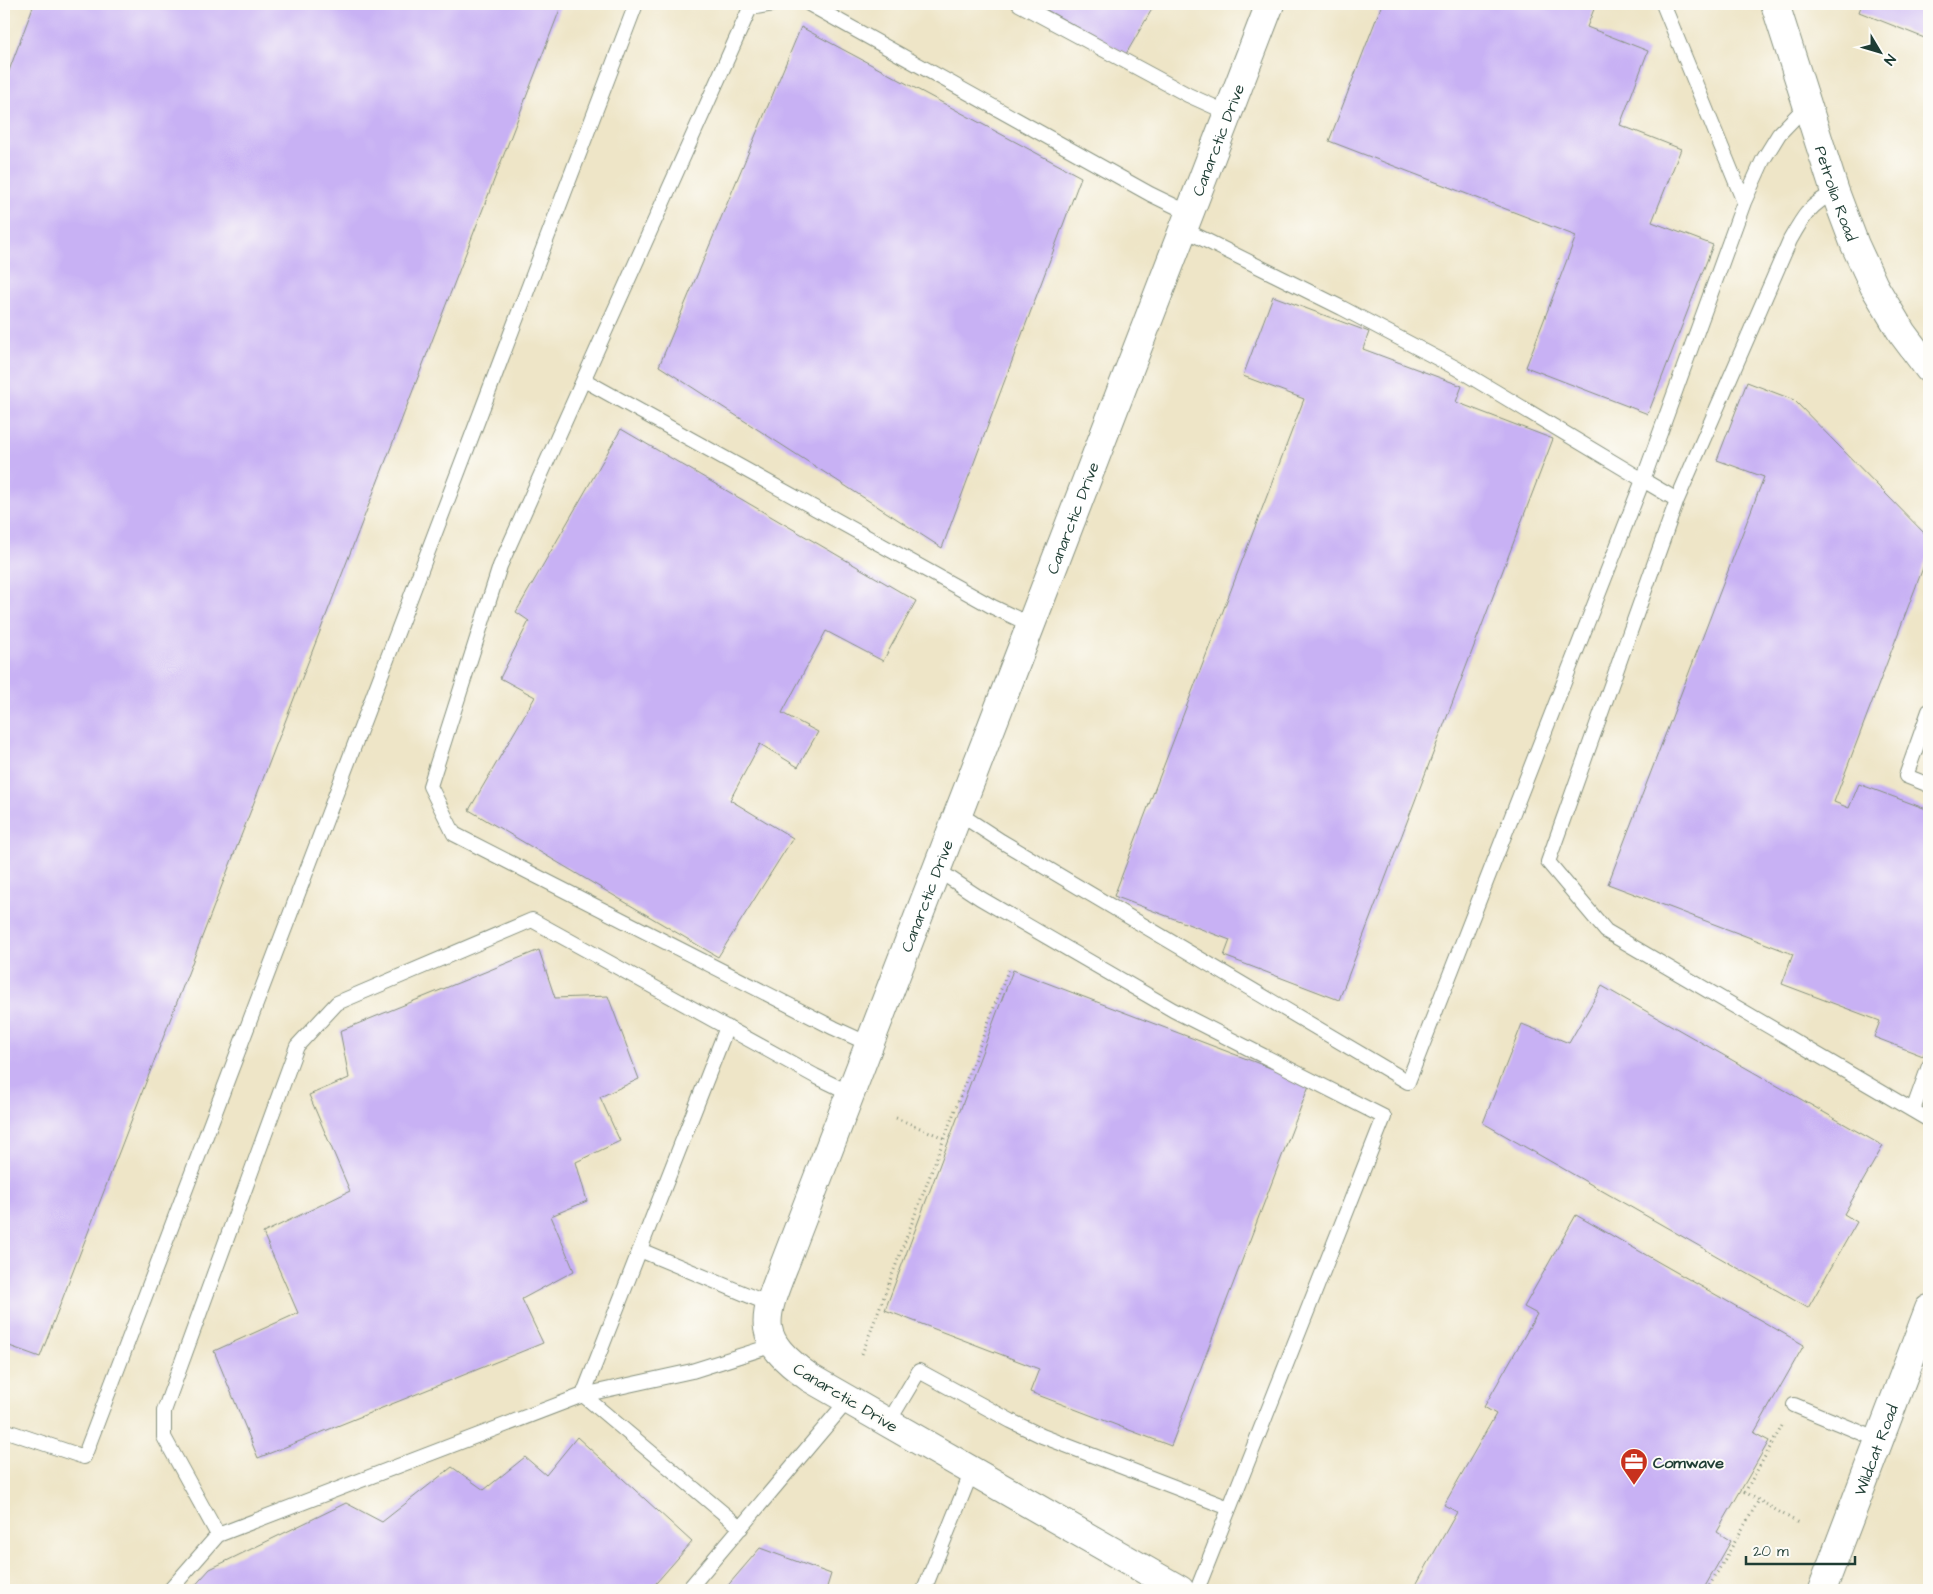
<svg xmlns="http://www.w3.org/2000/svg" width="1933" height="1594" font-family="'Architects Daughter',sans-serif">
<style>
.building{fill:#c8b1f4}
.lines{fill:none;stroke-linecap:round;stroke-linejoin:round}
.lane-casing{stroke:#86917e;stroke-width:16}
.street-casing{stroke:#86917e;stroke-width:30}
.path{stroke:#86917e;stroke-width:3;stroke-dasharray:1 4;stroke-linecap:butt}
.lane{stroke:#fff;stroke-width:14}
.street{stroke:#fff;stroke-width:28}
.labels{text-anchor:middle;stroke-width:4;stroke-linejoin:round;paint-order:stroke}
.street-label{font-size:16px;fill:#1f3d34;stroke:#fdfcf7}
.poi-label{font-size:16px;font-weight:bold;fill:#1f3d34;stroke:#fdfcf7;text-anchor:start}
</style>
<rect width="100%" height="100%" fill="#fdfcf7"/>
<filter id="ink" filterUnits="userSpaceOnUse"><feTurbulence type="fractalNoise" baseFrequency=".02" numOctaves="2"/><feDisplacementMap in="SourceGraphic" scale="10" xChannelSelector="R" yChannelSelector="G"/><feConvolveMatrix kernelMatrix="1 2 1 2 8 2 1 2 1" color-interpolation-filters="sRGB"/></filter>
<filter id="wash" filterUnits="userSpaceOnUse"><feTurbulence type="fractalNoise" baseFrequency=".0096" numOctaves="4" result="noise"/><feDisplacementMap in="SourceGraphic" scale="20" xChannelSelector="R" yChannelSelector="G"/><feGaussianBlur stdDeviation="1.12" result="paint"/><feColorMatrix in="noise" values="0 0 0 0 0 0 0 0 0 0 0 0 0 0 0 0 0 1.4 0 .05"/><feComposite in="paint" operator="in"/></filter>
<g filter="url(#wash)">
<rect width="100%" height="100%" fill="#eee5c7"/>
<g id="blocks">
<!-- building -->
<path class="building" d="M34 4H562L40 1357 4 1344V84Z
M1036 4H1155L1126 54Z
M1382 4H1596L1587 27 1648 51 1620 125 1681 149 1652 222 1713 245 1648 414 1526 367 1576 236 1329 141Z
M1862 4H1929V44L1927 39 1859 12Z
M801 27 1081 177 942 548 659 366Z
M1273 296 1369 332 1363 349 1462 386 1456 402 1553 439 1339 1000 1224 956 1230 940 1114 896 1304 399 1243 376Z
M1747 382 1794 400 1929 538V552L1834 802 1849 808 1859 784 1929 810V1040L1923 1056 1874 1037 1880 1021 1782 984 1793 954 1608 884 1764 477 1717 460Z
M621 429 916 601 883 661 826 631 782 713 818 732 798 767 760 744 730 800 793 838 718 957 469 810 535 697 500 678 529 621 516 612Z
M539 950 555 998 608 996 639 1079 600 1097 620 1141 576 1162 587 1201 551 1216 574 1271 522 1299 543 1343 258 1458 214 1351 298 1313 263 1233 350 1191 309 1095 349 1078 340 1031Z
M1013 970 1310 1083 1171 1446 1030 1392 1039 1369 885 1310Z
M1602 986 1883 1146 1844 1214 1857 1222 1808 1308 1483 1123 1522 1024 1569 1043Z
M1576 1215 1804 1345 1754 1433 1769 1441 1717 1532 1731 1541 1703 1590H1413L1457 1512 1444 1505 1496 1414 1484 1407 1537 1314 1524 1307Z
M577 1437 692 1542 650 1590H191L210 1569 346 1503 382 1522 452 1467 484 1490 525 1457 546 1475Z
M760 1548 831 1574 826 1590H724Z"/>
</g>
</g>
<g filter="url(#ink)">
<use href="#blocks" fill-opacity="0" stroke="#86917e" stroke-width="1"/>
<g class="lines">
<defs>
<path id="lane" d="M774 4 750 8 500 566 430 786 454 834 834 1028 869 1044
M809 4 1150 194 1189 213
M1019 4 1188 95 1228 113
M1663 4 1744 202 1643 480 1677 500
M1835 192C1810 204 1803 217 1790 240L1677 500 1548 862 1606 931 1929 1120
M1744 202 1763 160 1779 134 1807 105
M584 380 993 607 1031 625
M1929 711 1906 776 1929 785
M958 813 1001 841 1408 1082 1643 480 1456 368 1342 308 1183 229
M936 869 980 898 1173 1010 1384 1117 1197 1590
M727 1027 583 1395 741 1528
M1913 1110 1929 1066
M640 1250 769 1304
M1794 1405 1879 1440
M888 1423 919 1371 1011 1421 1042 1436 1229 1508
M4 1430 84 1457 636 4
M218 1535 164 1437V1411L297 1046 337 1003 532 920 815 1076 850 1093
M170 1590 218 1535 583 1395 692 1371 774 1345
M688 1590 848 1400
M924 1590 972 1471"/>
<g id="street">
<path id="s1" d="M1775 4 1835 192 1855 245 1874 286 1902 333 1929 369"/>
<path id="s2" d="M1180 1590 810 1378C754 1338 762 1321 785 1263L1270 4"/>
<path id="s3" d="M1822 1590 1929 1309"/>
</g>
</defs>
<!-- lane casing -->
<use href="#lane" class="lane-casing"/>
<!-- street casing -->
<use href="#street" class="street-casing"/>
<!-- path -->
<path class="path" d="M896 1118 944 1138
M862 1354 1009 968
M1782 1426 1745 1492 1800 1524
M1707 1590 1759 1500"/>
<!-- lane -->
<use href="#lane" class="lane"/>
<!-- street -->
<use href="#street" class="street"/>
</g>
</g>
<!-- icons -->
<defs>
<symbol id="office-pin" viewBox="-11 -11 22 30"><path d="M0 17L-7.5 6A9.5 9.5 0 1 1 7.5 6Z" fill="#c8321e" stroke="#fdfcf7"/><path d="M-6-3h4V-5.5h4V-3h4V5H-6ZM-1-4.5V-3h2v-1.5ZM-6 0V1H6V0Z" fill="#fff"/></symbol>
</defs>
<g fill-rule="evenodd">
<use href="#office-pin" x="1618" y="1446" width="32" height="43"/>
</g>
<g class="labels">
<!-- street labels -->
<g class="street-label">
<text dy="6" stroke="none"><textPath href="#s2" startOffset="1765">Canarctic Drive</textPath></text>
<text dy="6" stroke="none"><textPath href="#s1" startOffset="199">Petrolia Road</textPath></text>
<text dy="6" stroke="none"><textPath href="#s2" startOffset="1360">Canarctic Drive</textPath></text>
<text dy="6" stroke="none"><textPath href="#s2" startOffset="955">Canarctic Drive</textPath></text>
<text transform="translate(846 1397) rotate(31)" y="6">Canarctic Drive</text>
<text dy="6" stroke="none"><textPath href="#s3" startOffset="150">Wildcat Road</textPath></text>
</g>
<!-- poi labels -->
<g class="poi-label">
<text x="1653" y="1468">Comwave</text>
</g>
</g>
<!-- margin -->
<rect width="1933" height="1594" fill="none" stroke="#fdfcf7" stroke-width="20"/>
<!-- north arrow -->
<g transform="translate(1880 52) rotate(128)" stroke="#fdfcf7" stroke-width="4" paint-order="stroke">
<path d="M0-4L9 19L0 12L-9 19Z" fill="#1f3d34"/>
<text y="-8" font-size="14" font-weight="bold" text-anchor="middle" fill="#1f3d34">N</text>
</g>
<!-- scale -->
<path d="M1746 1556v8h109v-8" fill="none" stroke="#1f3d34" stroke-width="2.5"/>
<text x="1753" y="1556" font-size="15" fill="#1f3d34" stroke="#fdfcf7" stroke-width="4" paint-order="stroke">20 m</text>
</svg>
